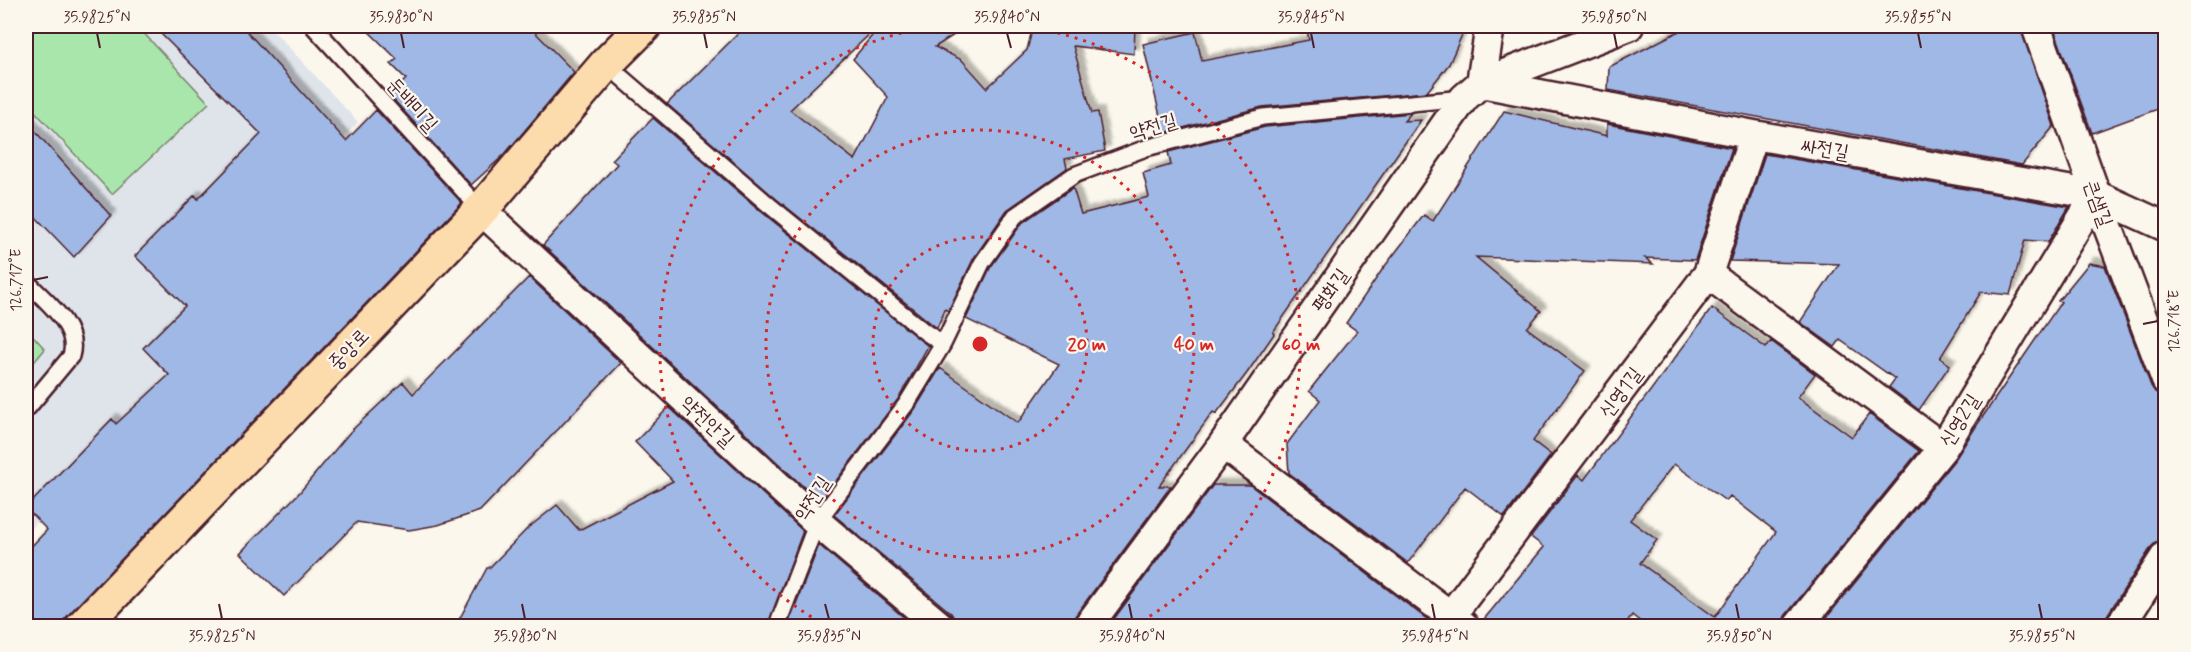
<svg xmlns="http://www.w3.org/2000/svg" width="2191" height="652" font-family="Mynerve,'Poor Story',sans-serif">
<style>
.built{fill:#dfe4ea}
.green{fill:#a9e6ac;stroke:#7a826c;stroke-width:1.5}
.building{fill:#9fb8e5;stroke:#4a1f2b;stroke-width:1.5;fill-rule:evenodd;filter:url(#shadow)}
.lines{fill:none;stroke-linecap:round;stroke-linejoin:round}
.service-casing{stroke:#4a1f2b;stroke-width:20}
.minor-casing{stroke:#4a1f2b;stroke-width:33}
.primary-casing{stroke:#4a1f2b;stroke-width:38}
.service{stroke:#fbf7ec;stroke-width:15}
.minor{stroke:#fbf7ec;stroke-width:28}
.primary{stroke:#fcdcac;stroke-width:33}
.ticks{fill:none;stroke:#4a1f2b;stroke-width:2}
.ring{fill:none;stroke:#d62828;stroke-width:3;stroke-dasharray:3 6}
.labels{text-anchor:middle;stroke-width:4.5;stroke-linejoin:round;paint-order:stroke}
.street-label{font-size:20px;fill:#4a1f2b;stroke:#fbf7ec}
.centre{fill:#d62828;stroke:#fbf7ec;stroke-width:3}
.ring-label{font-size:18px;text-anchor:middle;font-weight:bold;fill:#d62828;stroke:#fbf7ec;stroke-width:4.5;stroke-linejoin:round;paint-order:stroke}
.neatline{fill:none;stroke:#4a1f2b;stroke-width:2}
.ticks-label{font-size:15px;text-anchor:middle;fill:#4a1f2b}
</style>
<defs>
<filter id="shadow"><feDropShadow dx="5.5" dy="-5.5" stdDeviation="1.5" flood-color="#0004"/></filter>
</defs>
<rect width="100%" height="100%" fill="#fbf7ec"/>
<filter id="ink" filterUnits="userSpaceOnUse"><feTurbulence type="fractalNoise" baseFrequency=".0167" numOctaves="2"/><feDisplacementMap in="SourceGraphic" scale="12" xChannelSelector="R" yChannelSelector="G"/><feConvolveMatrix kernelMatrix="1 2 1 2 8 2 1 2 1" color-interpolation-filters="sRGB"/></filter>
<g filter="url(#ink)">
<!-- built -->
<path class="built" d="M26 26H269L358 122 306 179 229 315 165 376 26 535Z"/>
<!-- green -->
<path class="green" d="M26 26H137L209 103 112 194 26 102Z
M26 328 45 349 26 372Z"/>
<!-- building -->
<path class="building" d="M153 26H242L346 141 376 110 462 203 57 627H26V552L47 530 26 508 112 419 116 424 169 375 143 348 185 306 135 256 195 195 198 199 261 134Z
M363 26H529L574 72 505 154 471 185 390 96 406 79 391 64 397 59Z
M746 26H878L790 110 855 160 888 97 853 59 880 26H968L935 47 962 60 987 88 1027 50 1033 26H1135L1134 54 1073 46 1092 113 1098 112 1105 151 1065 159 1067 168 1007 210 974 258 948 311 945 309 937 328 775 198 667 104Z
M1306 26H1466L1449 64 1427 92 1262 107 1164 133 1143 44 1195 32 1202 61 1309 40Z
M1689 26H2020L2054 126 2022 165 1608 90 1609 67Z
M2053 26H2166V106L2092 133Z
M1504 111 1607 136V124L1732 148 1695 260 1645 258 1653 264 1476 257 1541 311 1527 328 1585 371 1533 441 1551 455 1504 517 1465 487 1408 563 1289 473 1287 444 1320 400 1309 391 1357 331 1346 323 1382 270 1424 215 1433 221Z
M1411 113 1404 121 1421 120 1273 332 1274 334 1247 373 1216 414 1213 412 1159 486H1171L1075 616 1072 627H956L955 620 951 613 834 515 915 409 940 368 1018 423 1059 364 966 319 990 268 1022 223 1073 188 1081 214 1149 197 1143 173 1171 165 1168 152 1265 127Z
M653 118 763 213 928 346 899 398 820 502 543 245 617 164 612 160Z
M26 121 111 216 74 257 26 207Z
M1765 154 2069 207 2048 242 2025 240 2010 295 1981 292 1940 358 1950 365 1919 410 1889 387 1895 379 1840 340 1835 347 1800 322 1839 264 1730 261Z
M2089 263 2105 266 2151 386 2155 392 2161 395 2166 408V539L2158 541 2152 546 2106 617 2104 627H1819L1956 458 1975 428 2061 302 2058 301Z
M529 277 621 363 480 511 438 525 409 530 357 522 284 596 240 553 300 492 350 432 403 382 413 394Z
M1712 308 1766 348 1771 341 1815 374 1798 397 1852 437 1869 414 1919 451 1785 616 1782 627H1647L1632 615 1623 627H1480V624L1544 547 1531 537 1578 475 1584 480ZM1674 464 1726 501 1730 496 1776 532 1715 617 1640 563 1657 540 1630 520Z
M669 407 803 531 767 627H455L487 568H489L528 528 557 505 579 530 673 481 635 442Z
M1213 485H1250L1428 620 1427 627H1108Z
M819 545 915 627H787Z"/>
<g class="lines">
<defs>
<path id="service" d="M313 26 481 210
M606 64 769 205 925 332 943 344
M26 281C45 301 80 326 71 356L26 410
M777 626 817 522 907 403 943 344 982 263 1015 216 1074 175 1146 148 1263 117 1464 98"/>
<path id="minor" d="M1490 26 1481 83 1754 135 2096 195 2166 227
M2036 26 2096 195 2166 380
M481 210 817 522 940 626
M1708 274 1943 448
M1223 444 1464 626
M1088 626 1223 444 1464 98 1481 83 1629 26
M1443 626 1708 274 1754 135
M1798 626 1943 448 2096 195
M2120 626 2166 555"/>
<path id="primary" d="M83 626 481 210 606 64 644 26"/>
</defs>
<!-- service casing -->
<use href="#service" class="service-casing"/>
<!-- minor casing -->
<use href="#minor" class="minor-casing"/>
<!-- primary casing -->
<use href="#primary" class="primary-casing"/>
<!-- service -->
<use href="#service" class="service"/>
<!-- minor -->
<use href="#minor" class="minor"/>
<!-- primary -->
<use href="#primary" class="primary"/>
</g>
</g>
<!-- ticks -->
<path class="ticks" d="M97 33 100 48M401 33 404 48M704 33 707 48M1007 33 1011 48M1311 33 1314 48M1614 33 1617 48M1918 33 1921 48M33 280 48 277M2143 324 2158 321M219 604 222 619M522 604 525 619M825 604 829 619M1129 604 1132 619M1432 604 1435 619M1736 604 1739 619M2039 604 2042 619"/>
<!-- distance rings -->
<g class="ring">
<circle cx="980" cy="344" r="107"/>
<circle cx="980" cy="344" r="214"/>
<path d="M827 626A321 321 0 0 1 938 26M1022 26A321 321 0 0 1 1133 626"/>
</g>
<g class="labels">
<!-- street labels -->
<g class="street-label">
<text transform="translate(413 104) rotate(48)" y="7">둔배미길</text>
<text transform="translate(1153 126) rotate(-17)" y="7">약전길</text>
<text transform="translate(1825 148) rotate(10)" y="7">싸전길</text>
<text transform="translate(2099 203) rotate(70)" y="7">큰샘길</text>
<text transform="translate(1330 290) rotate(-55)" y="7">평화길</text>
<text transform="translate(348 349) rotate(-46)" y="7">중앙로</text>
<text transform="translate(1620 392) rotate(-53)" y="7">신영1길</text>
<text transform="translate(1959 420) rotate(-58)" y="7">신영2길</text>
<text transform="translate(708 421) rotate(43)" y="7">약전안길</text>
<text transform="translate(812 498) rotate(-57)" y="7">약전길</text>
</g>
</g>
<circle cx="980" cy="344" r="9" class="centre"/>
<g class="ring-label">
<text x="1087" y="350">20 m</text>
<text x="1194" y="350">40 m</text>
<text x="1301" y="350">60 m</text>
</g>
<!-- margin -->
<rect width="2191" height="652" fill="none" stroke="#fbf7ec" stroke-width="66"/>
<rect x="33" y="33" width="2125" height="586" class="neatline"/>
<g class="ticks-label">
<text x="97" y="22">35.9825°N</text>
<text x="401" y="22">35.9830°N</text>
<text x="704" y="22">35.9835°N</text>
<text x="1007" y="22">35.9840°N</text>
<text x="1311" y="22">35.9845°N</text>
<text x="1614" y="22">35.9850°N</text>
<text x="1918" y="22">35.9855°N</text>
<text transform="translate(16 280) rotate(-90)" y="5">126.717°E</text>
<text transform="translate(2174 321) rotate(-90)" y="5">126.718°E</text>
<text x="222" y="641">35.9825°N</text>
<text x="525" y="641">35.9830°N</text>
<text x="829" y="641">35.9835°N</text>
<text x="1132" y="641">35.9840°N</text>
<text x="1435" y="641">35.9845°N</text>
<text x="1739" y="641">35.9850°N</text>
<text x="2042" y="641">35.9855°N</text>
</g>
</svg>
